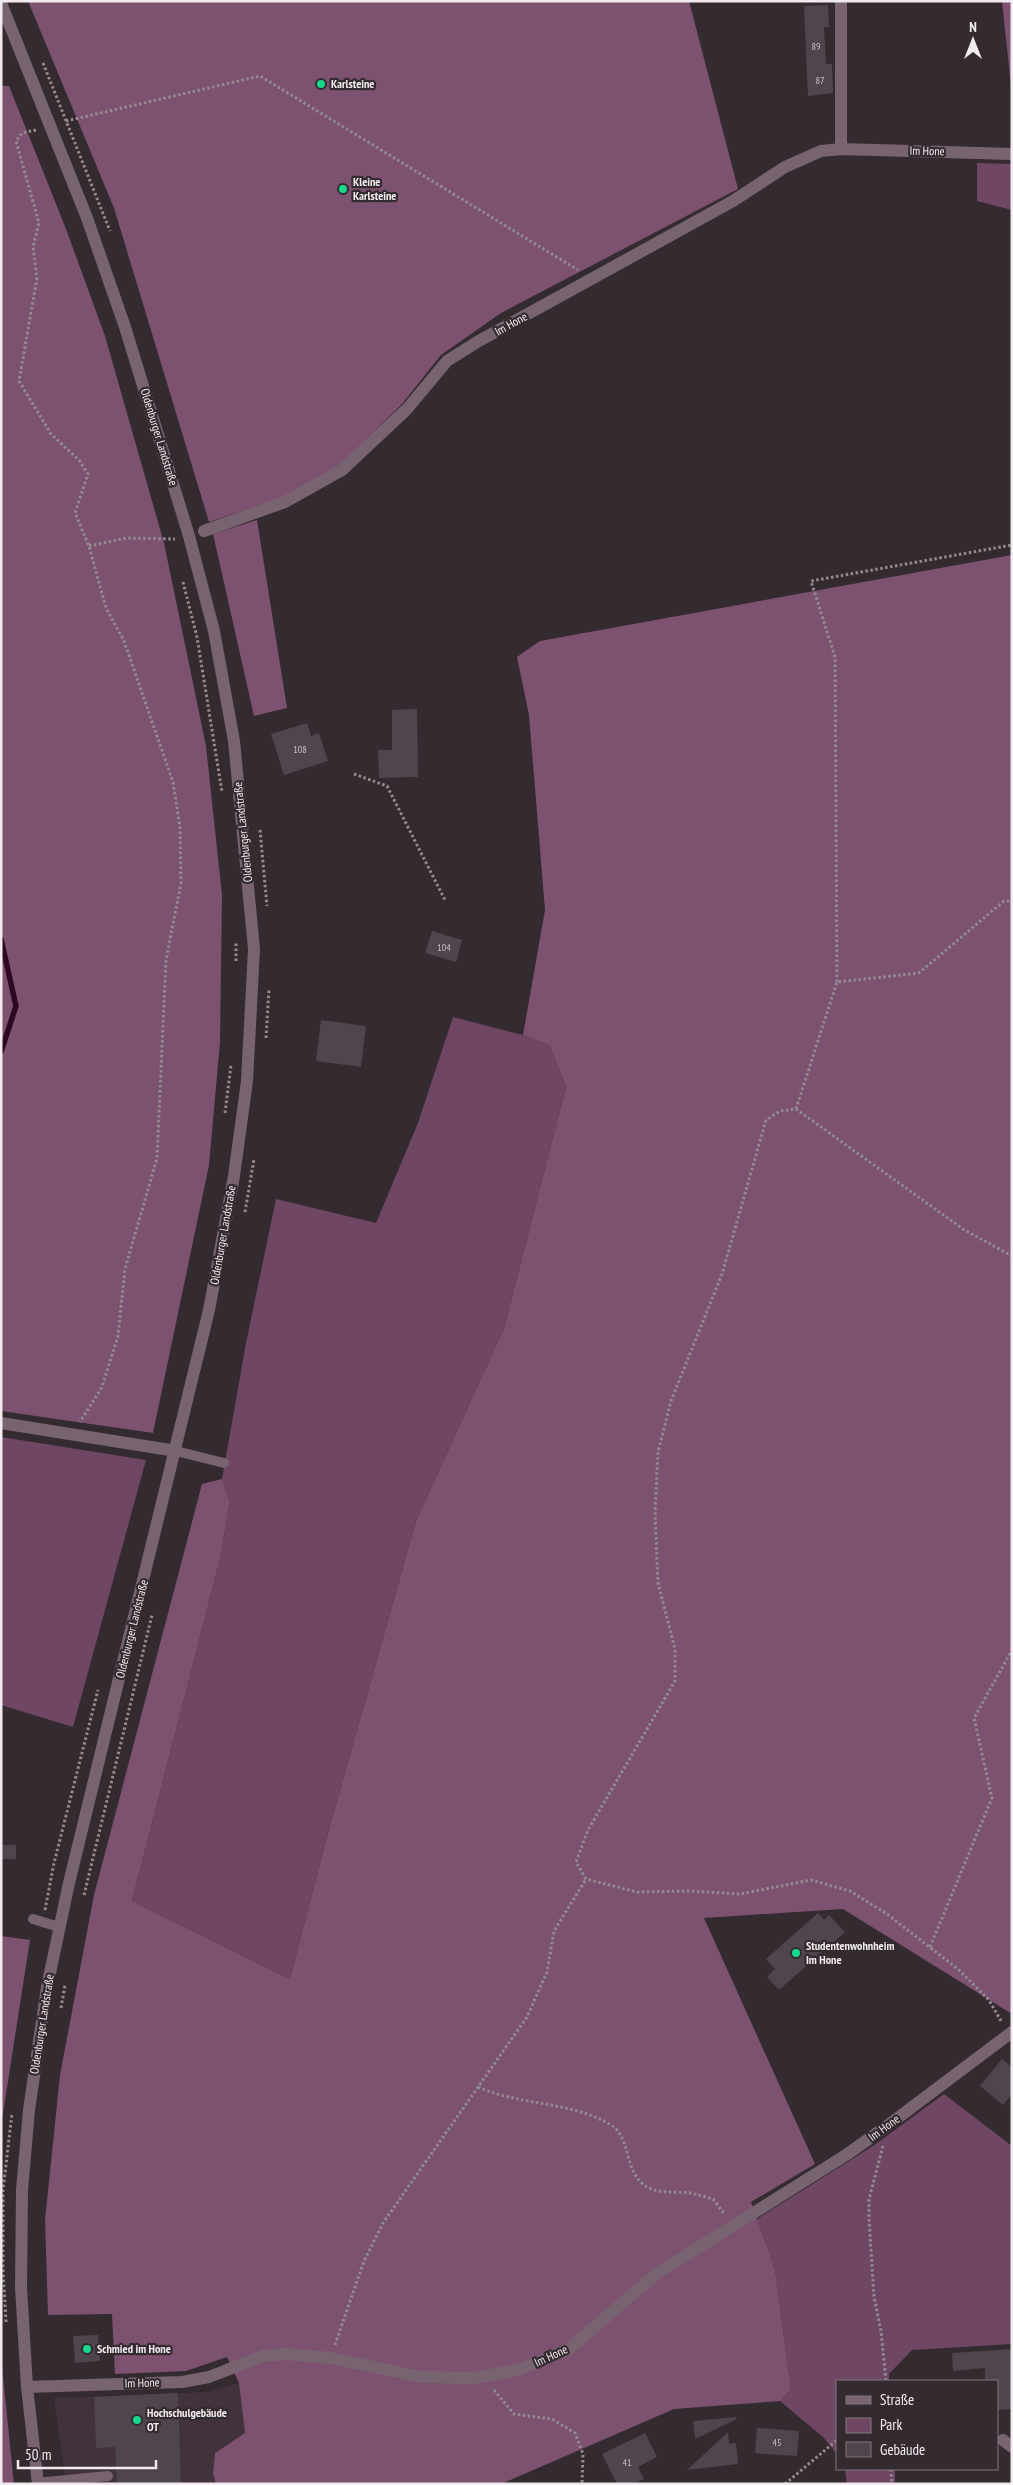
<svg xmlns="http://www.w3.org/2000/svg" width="1013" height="2485" font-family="'PT Sans Narrow',sans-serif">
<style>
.built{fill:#41323c}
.green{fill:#6f4664}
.forest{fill:#7d5170}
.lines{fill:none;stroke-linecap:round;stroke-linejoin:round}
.stream{stroke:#2d0825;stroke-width:5.5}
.building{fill:#4f454c}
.path{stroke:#928b90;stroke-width:3;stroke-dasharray:2.5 2.5;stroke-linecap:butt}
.service{stroke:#786471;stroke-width:10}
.minor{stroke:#786471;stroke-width:12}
.tertiary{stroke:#786471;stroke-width:12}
.poi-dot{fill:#16d989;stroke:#342b31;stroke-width:2}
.labels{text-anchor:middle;stroke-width:4.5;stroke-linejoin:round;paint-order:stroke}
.number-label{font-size:10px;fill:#c8c2c6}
.poi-label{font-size:12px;font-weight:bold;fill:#f1ebef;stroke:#342b31;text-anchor:start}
.street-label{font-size:12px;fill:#f1ebef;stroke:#342b31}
</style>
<rect width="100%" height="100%" fill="#342b31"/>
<!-- built -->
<path class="built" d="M239 2383 245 2433 215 2453 213 2474 216 2484H66L54 2398 208 2392Z"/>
<!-- green -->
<path class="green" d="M977 163 1012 164V210L977 201Z
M453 1017 523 1035 550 1046 566 1087 504 1328 416 1521 326 1840 290 1979 132 1901 220 1559 230 1502 222 1479 246 1343 276 1199 376 1223 418 1123Z
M1 1437 146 1460 73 1727 1 1705Z
M944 2094 1012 2146V2344L912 2350 889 2374V2381H837V2454L823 2437 780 2401 791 2389 775 2269 757 2219 873 2146Z
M845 2469H895V2484H847Z"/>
<!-- forest -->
<path class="forest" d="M28 1H689L738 189 501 313 441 355 402 404 339 466 284 497 209 522 114 208Z
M1002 1H1012V95Z
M1 86H9L66 229 105 336 164 543 206 746 222 895 220 1042 209 1165 153 1433 1 1411Z
M257 520 287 708 254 716 213 534Z
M1012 555V2014L843 1909 704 1918 815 2164 751 2202 775 2269 791 2389 780 2401 674 2409 501 2484H216L213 2474 215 2453 245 2433 239 2383 227 2357 186 2371 115 2374 112 2314 48 2315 45 2220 60 2075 94 1895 202 1484 222 1479 230 1502 220 1559 132 1901 290 1979 326 1840 416 1521 504 1328 566 1087 550 1046 523 1035 545 910 529 715 517 657 540 641Z
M1 1936 30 1940 1 2126Z
M1 2357 14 2484H1Z"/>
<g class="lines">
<!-- stream -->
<path class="stream" d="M1 939 16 1006 1 1052"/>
</g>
<!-- building -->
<path class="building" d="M828 5 829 27H824L826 64H832L833 93 808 96 804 6Z
M417 709 418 777 379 778 378 750H392V710Z
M307 723 311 736 319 733 328 761 284 775 271 734Z
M432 931 462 940 456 962 425 953Z
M321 1020 366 1026 361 1067 316 1061Z
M1 1845H16V1859H1Z
M818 1913 824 1920 829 1915 845 1932 779 1990 767 1977 775 1969 766 1959Z
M1002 2059 1012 2067V2094L1003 2105 980 2086Z
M98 2335 100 2361 75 2363 73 2336Z
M1012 2349V2409L997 2410V2381H985V2368L953 2371 952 2353Z
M178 2393 181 2484H117L115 2447 96 2448 94 2397Z
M736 2417 737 2419 695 2439 693 2421Z
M757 2428 799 2431 797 2456 755 2453Z
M728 2432 729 2444 736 2443 738 2464 687 2470Z
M645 2433 657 2457 638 2467 644 2479 633 2484H617L602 2454Z"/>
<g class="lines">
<!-- path -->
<path class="path" d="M43 63 110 231
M66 121 260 76 578 270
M36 130 22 133 16 141 39 223 33 247 37 278 19 381 51 434 79 460 88 474 75 513 89 546 106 608 124 641 173 782 180 828 181 883 166 960 157 1158 125 1269 118 1336 102 1387 80 1422
M89 546 127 538 175 539
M183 582 197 637 222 792
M354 774 387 786 445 900
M260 830 267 906
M236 961V942
M837 982 835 657 811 581 1012 545
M266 1038 269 989
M796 1109 837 982 919 973 1004 901H1012
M225 1113 231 1065
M245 1212 254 1159
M84 1895 152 1615
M45 1910 54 1863 98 1690
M930 1947 992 1798 974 1718 1012 1650
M61 2008 65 1985
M1001 2021 989 2000 959 1970 887 1914 850 1891 811 1880 740 1894 688 1891 637 1892 586 1879 576 1862 588 1830 675 1681V1649L658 1583 655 1513 658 1452 671 1401 722 1274 766 1120 780 1111 796 1109 963 1229 1012 1256
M478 2087C521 2106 571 2101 611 2125 633 2139 622 2174 649 2188 661 2194 678 2191 691 2193 699 2195 706 2197 713 2199L725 2215
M883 2146 869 2199V2219L874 2297 881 2331 886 2381
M6 2322 3 2271V2190L12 2113
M335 2345 364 2261 383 2223 527 2017 547 1972 554 1931 586 1879
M494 2390 514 2414 552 2419 575 2433 583 2454 582 2484
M891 2469 892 2484
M785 2484 837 2440"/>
<!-- service -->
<path class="service" d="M176 1451 224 1463
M33 1919 59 1927
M37 2483 108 2476"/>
<!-- minor -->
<path class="minor" d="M841 1V149
M204 531 285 502 342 470 407 409 447 361 477 342 733 201 785 167 821 151 841 149 1012 154
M1 1423 176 1451
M27 2387 182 2382 209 2377 263 2356 285 2354 331 2358 421 2377 474 2378 518 2370 569 2349 656 2274 846 2155 887 2126 1012 2032
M1003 2440 1012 2447"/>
<!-- tertiary -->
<path class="tertiary" d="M1 3 87 218 125 327 189 536 214 631 234 741 254 949 247 1081 234 1176 209 1310 69 1883 47 1987 29 2110 22 2190 21 2287 27 2387 38 2484"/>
</g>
<!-- markers -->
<g class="poi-dot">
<circle cx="321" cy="84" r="5"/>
<circle cx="343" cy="189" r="5"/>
<circle cx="796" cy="1953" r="5"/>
<circle cx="87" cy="2349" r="5"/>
<circle cx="137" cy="2420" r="5"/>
</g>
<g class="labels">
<!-- number labels -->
<g class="number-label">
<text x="816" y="50">89</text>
<text x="820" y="84">87</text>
<text x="300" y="753">108</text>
<text x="444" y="951">104</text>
<text x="777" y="2446">45</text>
<text x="627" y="2466">41</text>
</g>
<!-- poi labels -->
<g class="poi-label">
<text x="331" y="88">Karlsteine</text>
<text x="353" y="186">Kleine<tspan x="353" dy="14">Karlsteine</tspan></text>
<text x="806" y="1950">Studentenwohnheim<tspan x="806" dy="14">Im Hone</tspan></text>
<text x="97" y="2353">Schmied im Hone</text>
<text x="147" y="2417">Hochschulgebäude<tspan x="147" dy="14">OT</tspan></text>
</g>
<!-- street labels -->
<g class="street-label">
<text transform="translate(927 151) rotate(1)" y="4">Im Hone</text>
<text transform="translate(511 324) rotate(-29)" y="4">Im Hone</text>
<text transform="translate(159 437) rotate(73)" y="4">Oldenburger Landstraße</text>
<text transform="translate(243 832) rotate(-96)" y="4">Oldenburger Landstraße</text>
<text transform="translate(223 1235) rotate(-80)" y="4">Oldenburger Landstraße</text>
<text transform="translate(132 1629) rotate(-76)" y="4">Oldenburger Landstraße</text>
<text transform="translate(42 2024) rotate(-81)" y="4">Oldenburger Landstraße</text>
<text transform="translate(884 2128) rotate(-36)" y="4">Im Hone</text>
<text transform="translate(551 2356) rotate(-25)" y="4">Im Hone</text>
<text transform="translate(142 2383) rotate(-2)" y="4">Im Hone</text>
</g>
</g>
<!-- border -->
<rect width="1013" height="2485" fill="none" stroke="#f1ebef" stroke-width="5"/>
<!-- legend -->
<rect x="836" y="2380" width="162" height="90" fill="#342b31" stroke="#80787d"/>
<rect x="846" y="2396" width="25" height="8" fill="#786471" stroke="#80787d"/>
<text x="880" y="2405" font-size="15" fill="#f1ebef">Straße</text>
<rect x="846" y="2418" width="25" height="15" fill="#6f4664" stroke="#80787d"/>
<text x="880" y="2430" font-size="15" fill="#f1ebef">Park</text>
<rect x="846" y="2442" width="25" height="15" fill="#4f454c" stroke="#80787d"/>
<text x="880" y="2455" font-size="15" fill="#f1ebef">Gebäude</text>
<!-- north arrow -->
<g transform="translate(973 40)" stroke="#342b31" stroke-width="4" paint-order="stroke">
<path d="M0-4L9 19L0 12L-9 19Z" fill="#f1ebef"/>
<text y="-8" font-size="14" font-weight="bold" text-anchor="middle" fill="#f1ebef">N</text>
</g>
<!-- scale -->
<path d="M18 2460v8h138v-8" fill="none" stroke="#f1ebef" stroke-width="2.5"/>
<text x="25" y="2460" font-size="15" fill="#f1ebef" stroke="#342b31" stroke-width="4" paint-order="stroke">50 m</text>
</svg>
